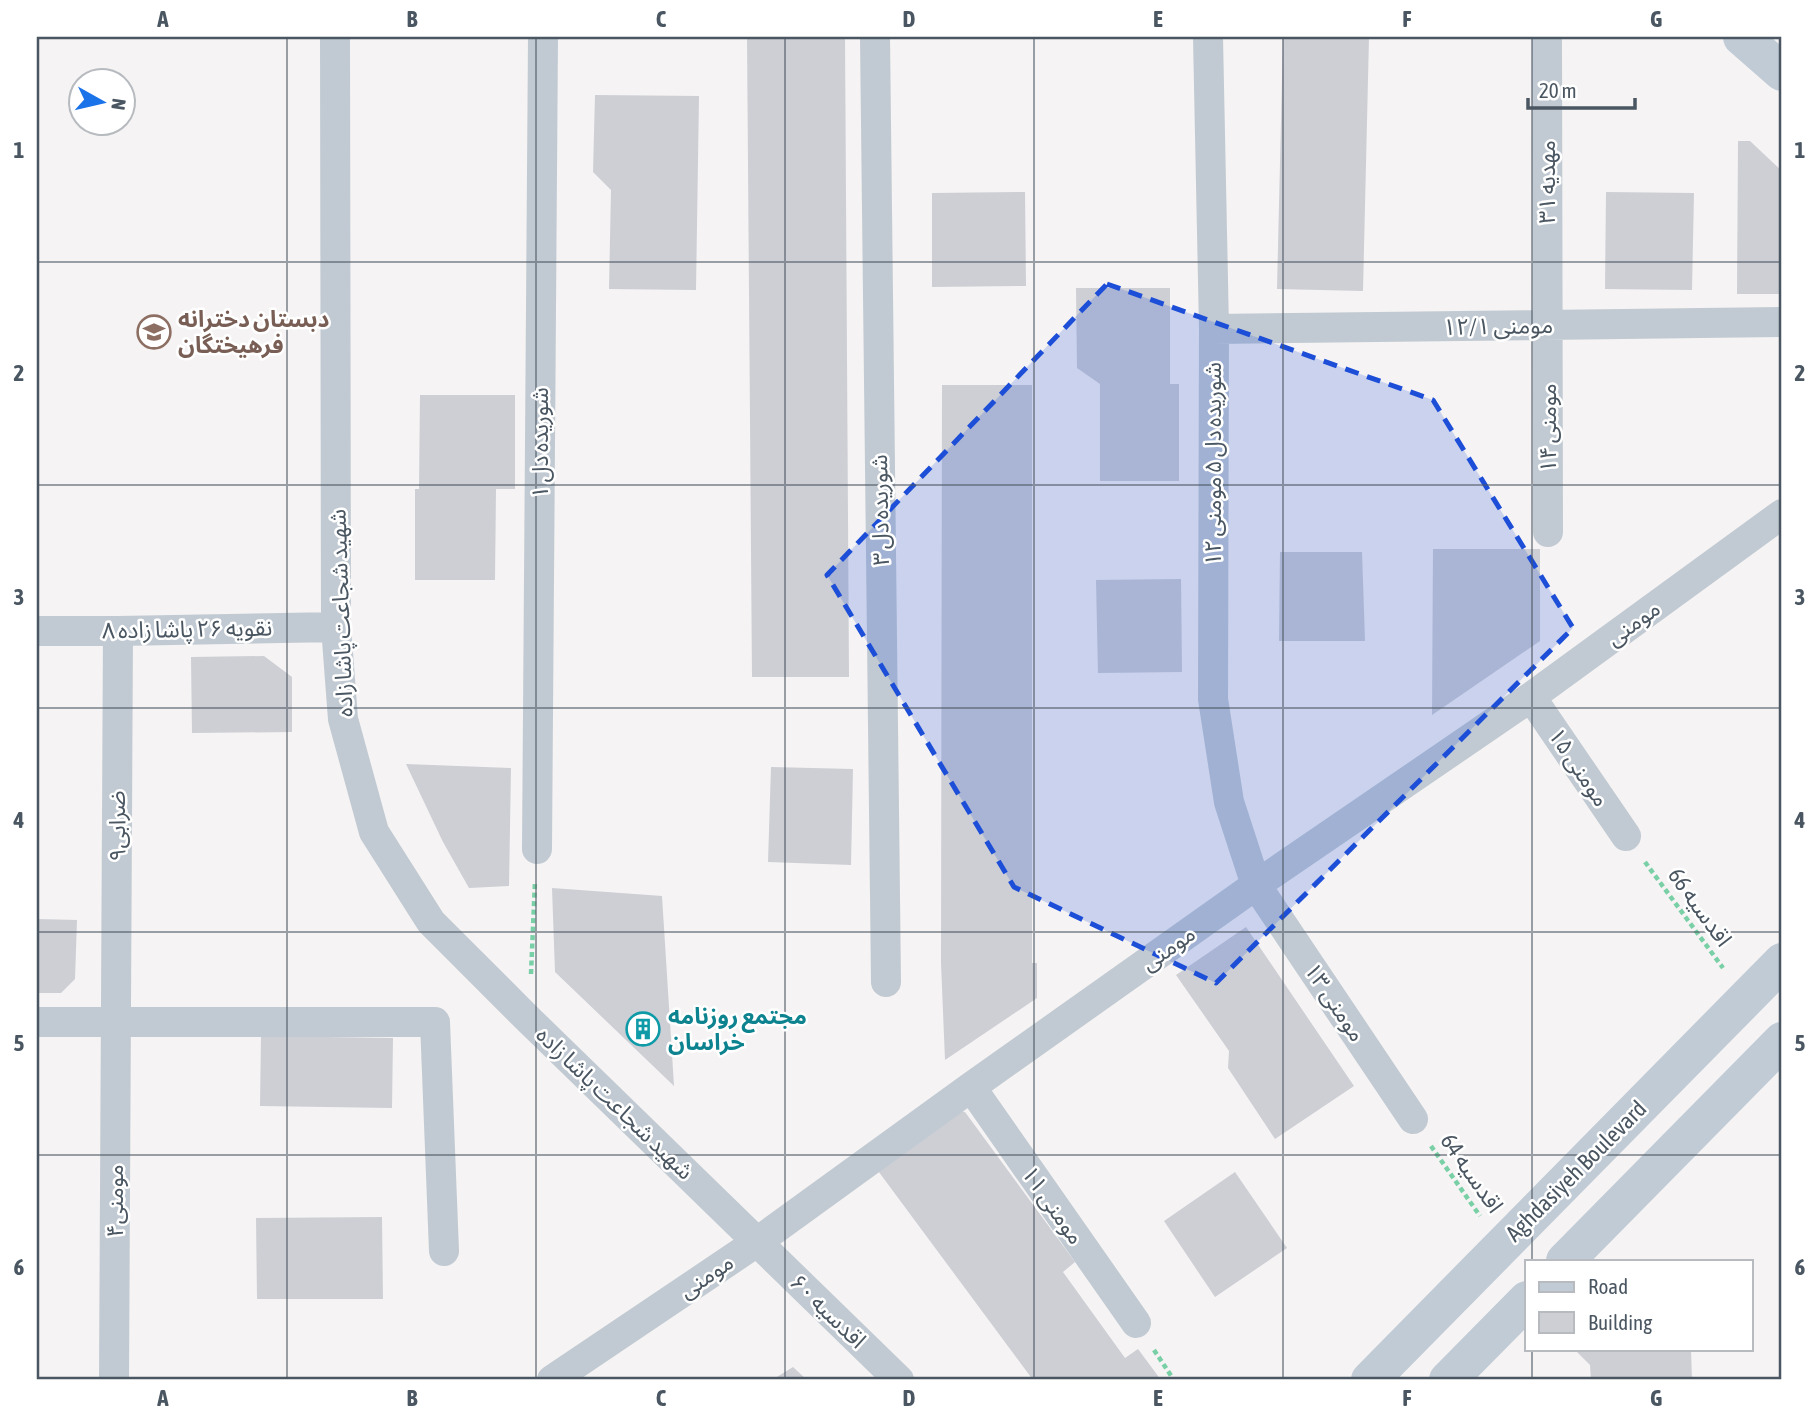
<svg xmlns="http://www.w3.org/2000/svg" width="1819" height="1417" font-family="'Asap Condensed','Noto Sans Arabic',sans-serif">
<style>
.building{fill:#cdcfd5}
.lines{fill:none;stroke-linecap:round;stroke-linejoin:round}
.path{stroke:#7ad0a6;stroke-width:4.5;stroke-dasharray:5 3.5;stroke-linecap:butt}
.street{stroke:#c1cad2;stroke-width:30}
.secondary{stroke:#c1cbd6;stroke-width:38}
.marked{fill:#1d4ed8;fill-opacity:0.2;stroke:#1d4ed8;stroke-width:5;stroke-dasharray:14 9;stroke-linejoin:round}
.grid{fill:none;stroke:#4a5661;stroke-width:2;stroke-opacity:0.55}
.labels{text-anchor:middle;stroke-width:5;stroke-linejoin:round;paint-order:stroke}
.street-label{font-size:23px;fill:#4a5661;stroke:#fff}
.education-label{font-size:23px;font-weight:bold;fill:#785e54;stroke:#fff;text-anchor:start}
.culture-label{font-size:23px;font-weight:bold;fill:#0d838f;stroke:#fff;text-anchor:start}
.neatline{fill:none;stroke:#4a5661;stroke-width:2.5}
.grid-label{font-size:23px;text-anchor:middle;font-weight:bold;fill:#4a5661}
</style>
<rect width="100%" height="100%" fill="#f5f3f3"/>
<!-- building -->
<path class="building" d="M747 37H845L849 677H752Z
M1283 37H1369L1363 291 1277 289Z
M595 95 699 96 696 290 609 289 611 190 593 172Z
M1738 141H1750L1782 171V294H1737Z
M1025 192 1026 286 932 287V193Z
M1606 192 1694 193 1692 290 1605 289Z
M1076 288H1170V384H1179V481H1100V384L1077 368Z
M942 385H1032V963H1037V998L945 1060 941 963Z
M420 395H515V489H496L495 580H415V489H419Z
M1433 549H1540V641L1432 715Z
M1280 552H1362L1365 641H1279Z
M1181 579 1182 672 1098 673 1096 580Z
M264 656 292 677V732L192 733 191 657Z
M406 764 511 768 509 886 469 888 443 842Z
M771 767 853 769 851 865 768 862Z
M552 888 662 896 674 1086 555 972Z
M37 919 77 920 75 979 61 993H37Z
M1246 927 1354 1086 1275 1139 1228 1068 1229 1051 1176 975Z
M261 1036 393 1038 392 1108 260 1106Z
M941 1107 965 1112 1075 1262 1063 1272 1125 1358 1138 1349 1161 1380H1033L870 1160Z
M1235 1172 1287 1248 1215 1297 1164 1221Z
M382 1217 383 1299H257L256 1218Z
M1574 1349H1691L1692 1380H1591L1590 1365Z
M793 1367 807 1380H772Z"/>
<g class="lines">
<!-- path -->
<path class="path" d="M1645 862 1723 968
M531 974 535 881
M1431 1146 1480 1216
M1154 1350 1174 1380"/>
<!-- street -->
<path class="street" d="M335 37 336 627 343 719 374 832 431 922 529 1020 899 1380
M875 37 886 982
M1208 37 1214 329 1213 699 1229 802 1256 885 1413 1119
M1547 40 1548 532
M1214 329 1782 322
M37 631H118L336 627
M1531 697 1626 836
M537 849 543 37
M37 1022H435L444 1251
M971 1087 1136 1323
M114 1380 118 631
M552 1380 757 1242 971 1087 1256 885 1531 697 1782 514"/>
<!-- secondary -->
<path class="secondary" d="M1742 37 1782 72
M1565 1261 1782 1041
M1370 1380 1782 962
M1448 1380 1527 1300"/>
</g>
<!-- marked area -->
<path class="marked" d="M1107 284 1433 400 1573 628 1216 983 1014 887 827 575Z"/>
<!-- grid -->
<path class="grid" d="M287 37V1380M536 37V1380M785 37V1380M1034 37V1380M1283 37V1380M1532 37V1261M37 262H1782M37 485H1782M37 708H1782M37 932H1782M37 1155H1782M1532 1349V1380"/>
<!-- icons -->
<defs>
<symbol id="school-ring" viewBox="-11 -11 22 22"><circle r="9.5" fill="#fff" stroke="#8d6e63" stroke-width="1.5"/><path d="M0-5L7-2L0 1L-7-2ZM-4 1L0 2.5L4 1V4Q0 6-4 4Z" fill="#8d6e63"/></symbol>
<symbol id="building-ring" viewBox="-11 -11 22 22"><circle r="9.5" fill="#fff" stroke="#0f9aa8" stroke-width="1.5"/><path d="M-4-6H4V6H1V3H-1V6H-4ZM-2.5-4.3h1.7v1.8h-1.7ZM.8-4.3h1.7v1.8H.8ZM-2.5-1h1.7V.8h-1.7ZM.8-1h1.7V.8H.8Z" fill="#0f9aa8"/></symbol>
</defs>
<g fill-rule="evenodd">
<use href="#school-ring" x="135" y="313" width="38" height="38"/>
<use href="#building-ring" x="624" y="1010" width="38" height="38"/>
</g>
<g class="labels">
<!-- street labels -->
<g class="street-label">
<text transform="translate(1547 182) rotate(-90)" y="8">مهدیه ۳۱</text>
<text transform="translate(1498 326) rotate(-1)" y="8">مومنی ۱۲/۱</text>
<text transform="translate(1548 428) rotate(-90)" y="8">مومنی ۱۴</text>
<text transform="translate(540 443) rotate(-90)" y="8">شوریده دل ۱</text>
<text transform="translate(1213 464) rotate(-90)" y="8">شوریده دل ۵ مومنی ۱۲</text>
<text transform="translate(880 510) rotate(-91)" y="8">شوریده دل ۳</text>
<text transform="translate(341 613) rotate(-92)" y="8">شهید شجاعت پاشا زاده</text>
<text transform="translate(1633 623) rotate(-36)" y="8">مومنی</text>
<text transform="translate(187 629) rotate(-1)" y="8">نقویه ۲۶ پاشا زاده ۸</text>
<text transform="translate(1579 767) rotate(56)" y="8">مومنی ۱۵</text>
<text transform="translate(117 826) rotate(-90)" y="8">ضرابی۹</text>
<text transform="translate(1700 907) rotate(54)" y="8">اقدسیه 66</text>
<text transform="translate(1168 948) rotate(-35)" y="8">مومنی</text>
<text transform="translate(1335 1002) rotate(56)" y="8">مومنی ۱۳</text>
<text transform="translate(615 1103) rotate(44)" y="8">شهید شجاعت پاشا زاده</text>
<text transform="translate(1576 1171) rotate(-45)" y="8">Aghdasiyeh Boulevard</text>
<text transform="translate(1472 1173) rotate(55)" y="8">اقدسیه 64</text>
<text transform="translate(115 1201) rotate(-90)" y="8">مومنی۴</text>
<text transform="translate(1053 1205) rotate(55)" y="8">مومنی ۱۱</text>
<text transform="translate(706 1276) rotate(-34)" y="8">مومنی</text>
<text transform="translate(828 1311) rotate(44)" y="8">اقدسیه ۶۰</text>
</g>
<!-- education labels -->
<g class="education-label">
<text x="178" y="327">دبستان دخترانه<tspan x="178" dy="26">فرهیختگان</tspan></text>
</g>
<!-- culture labels -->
<g class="culture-label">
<text x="668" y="1024">مجتمع روزنامه<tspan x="668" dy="26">خراسان</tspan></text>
</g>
</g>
<!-- border -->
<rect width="1819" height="1417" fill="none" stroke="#ffffff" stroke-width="77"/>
<!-- legend -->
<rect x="1525" y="1260" width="228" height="91" fill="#ffffff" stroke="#b7bbc0" stroke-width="2"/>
<rect x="1539" y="1282" width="35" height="10" fill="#c1cbd6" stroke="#b7bbc0" stroke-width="2"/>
<text x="1588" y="1294" font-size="21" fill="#4a5661">Road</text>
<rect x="1539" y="1312" width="35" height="21" fill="#cdcfd5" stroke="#b7bbc0" stroke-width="2"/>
<text x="1588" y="1330" font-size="21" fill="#4a5661">Building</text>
<!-- north arrow -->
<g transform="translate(102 102) rotate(98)"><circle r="33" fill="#ffffff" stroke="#b7bbc0" stroke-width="2"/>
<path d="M0-5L12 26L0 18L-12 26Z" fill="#1a73e8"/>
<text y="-10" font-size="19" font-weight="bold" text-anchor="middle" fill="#4a5661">N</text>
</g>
<!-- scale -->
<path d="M1528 98v10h107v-10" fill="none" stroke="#4a5661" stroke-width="3.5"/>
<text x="1539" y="98" font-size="21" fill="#4a5661" stroke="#ffffff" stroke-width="5" paint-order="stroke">20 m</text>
<rect x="38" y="38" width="1742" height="1340" class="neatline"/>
<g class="grid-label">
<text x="163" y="27">A</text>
<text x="412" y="27">B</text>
<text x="661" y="27">C</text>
<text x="909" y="27">D</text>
<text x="1158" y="27">E</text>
<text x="1407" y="27">F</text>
<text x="1656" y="27">G</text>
<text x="19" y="158">1</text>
<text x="1800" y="158">1</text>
<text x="19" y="381">2</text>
<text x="1800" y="381">2</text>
<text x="19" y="605">3</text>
<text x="1800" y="605">3</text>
<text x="19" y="828">4</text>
<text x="1800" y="828">4</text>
<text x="19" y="1051">5</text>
<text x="1800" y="1051">5</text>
<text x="19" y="1275">6</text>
<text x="1800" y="1275">6</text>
<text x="163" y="1406">A</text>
<text x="412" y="1406">B</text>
<text x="661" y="1406">C</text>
<text x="909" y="1406">D</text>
<text x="1158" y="1406">E</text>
<text x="1407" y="1406">F</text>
<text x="1656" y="1406">G</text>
</g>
</svg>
